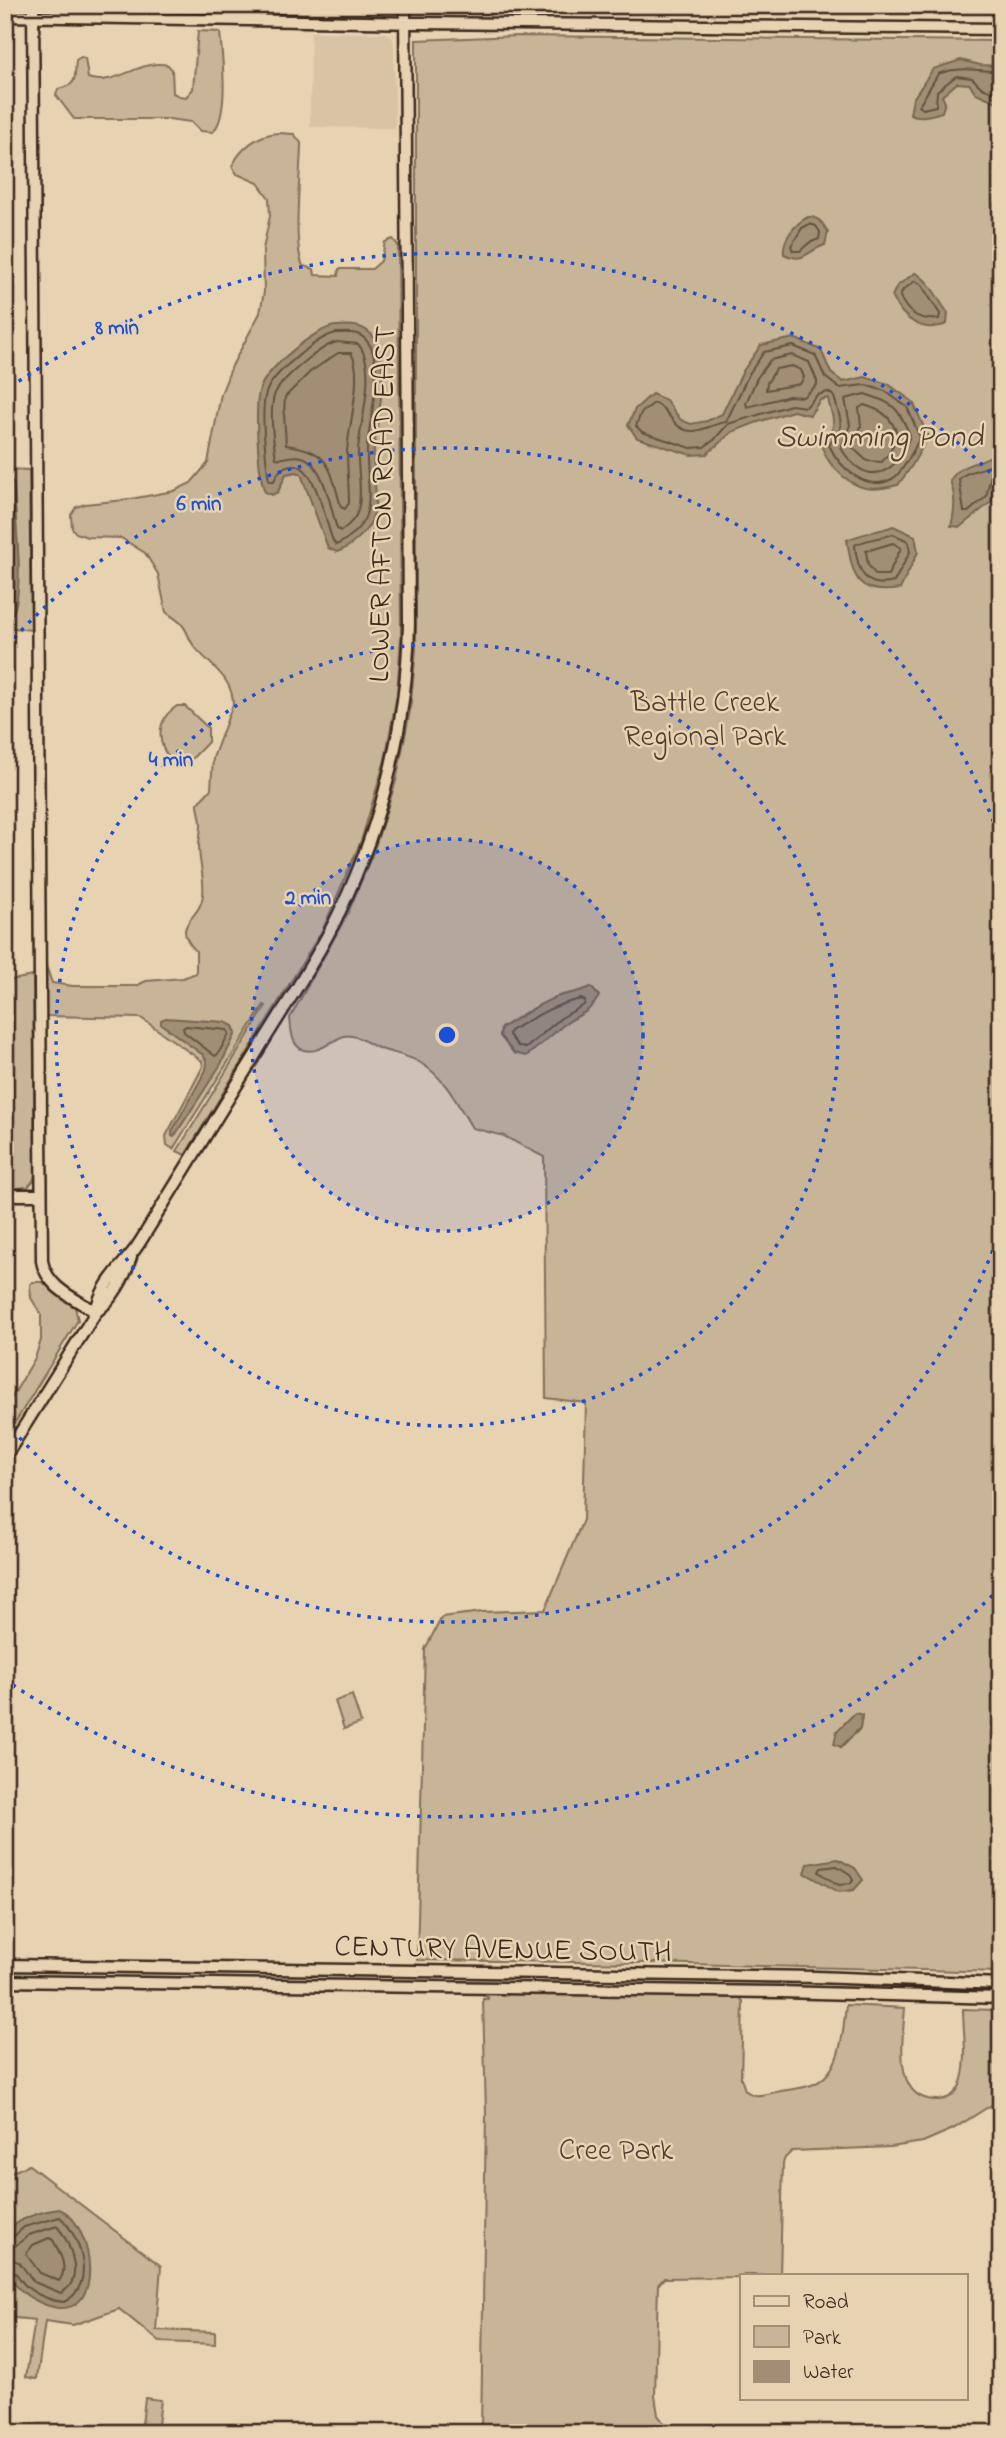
<svg xmlns="http://www.w3.org/2000/svg" width="1006" height="2438" font-family="'Indie Flower',sans-serif">
<style>
.built{fill:#d8c3a4}
.green{fill:#c8b497;stroke:#826f5a;stroke-width:2;fill-rule:evenodd}
.water{fill:#a18e75;stroke:#786652;stroke-width:2}
.lines{fill:none;stroke-linecap:round;stroke-linejoin:round}
.shore{stroke:#645241;stroke-width:2}
.secondary-casing{stroke:#3b2a1e;stroke-width:15}
.secondary{stroke:#e7d2b1;stroke-width:10}
.ring{fill:none;stroke:#1d4ed8;stroke-width:3.5;stroke-dasharray:3.5 7}
.labels{text-anchor:middle;stroke-width:5;stroke-linejoin:round;paint-order:stroke}
.street-label{font-size:30px;fill:#3b2a1e;stroke:#e7d2b1}
.park-label{font-size:30px;fill:#503f30;stroke:#e7d2b1}
.water-label{font-size:32px;font-style:italic;fill:#4f3e2f;stroke:#e7d2b1}
.centre{fill:#1d4ed8;stroke:#e7d2b1;stroke-width:3.5}
.ring-label{font-size:21px;text-anchor:middle;font-weight:bold;fill:#1d4ed8;stroke:#e7d2b1;stroke-width:5;stroke-linejoin:round;paint-order:stroke}
</style>
<rect width="100%" height="100%" fill="#e7d2b1"/>
<filter id="ink" filterUnits="userSpaceOnUse"><feTurbulence type="fractalNoise" baseFrequency=".0143" numOctaves="2"/><feDisplacementMap in="SourceGraphic" scale="14" xChannelSelector="R" yChannelSelector="G"/><feConvolveMatrix kernelMatrix="1 2 1 2 8 2 1 2 1" color-interpolation-filters="sRGB"/></filter>
<g filter="url(#ink)">
<!-- built -->
<path class="built" d="M282 5H391L387 9 380 11 282 10Z
M311 32 385 33 392 37 394 45 395 128 310 127Z"/>
<!-- green -->
<path class="green" d="M416 5H523V12L520 14 426 12Z
M198 31 220 32C222 56 230 114 213 132L200 131 191 122 168 119H74L56 95 58 89C79 84 74 79 76 60L81 57 85 58 88 78C114 88 141 58 168 65L172 70 173 93 179 96 186 97 193 89Z
M519 36 1001 41V1972L650 1963 417 1960 425 1649 442 1617 482 1612 545 1610 583 1520 586 1403 546 1398 544 1157 504 1136 472 1128C457 1103 445 1077 419 1062 407 1055 391 1053 378 1048 368 1044 356 1033 344 1036 331 1040 320 1054 304 1050 291 1047 291 1028 290 1018L348 913 374 850 396 781 410 711 416 649V40ZM526 1012H585L514 1053 500 1036 501 1028ZM855 1713 862 1715 860 1729 841 1747 837 1731Z
M278 133 294 134 301 143C301 171 292 242 303 266L314 269 315 275 338 276 339 269H372L381 261 385 242 393 239 398 245 401 636 397 694 385 760 361 841 323 929 185 1155 177 1151 266 1006 264 1005 173 1149 167 1145 166 1136 198 1076 203 1066 202 1061 141 1018 46 1016V966L52 983 73 986H136L146 981 183 978 196 973V951C169 923 200 921 203 895 205 879 199 863 199 846 199 839 201 832 201 825 201 817 198 810 198 803L211 789 213 758 233 704C233 677 209 665 194 646 189 640 188 632 183 626 179 620 172 617 166 612L158 574 145 553 121 538 87 537 76 533 72 528 71 515 76 507 85 504 125 500 174 491 191 483 208 463 221 394 232 366 260 313 264 292 263 249 270 216 269 198 258 183 237 174 232 166C241 148 258 134 278 133Z
M5 469 29 470 31 630 5 627V617L9 616C27 576 14 528 14 485L11 480 5 481Z
M177 706H185L208 728V742L186 765C164 765 154 735 165 718 167 713 173 709 177 706Z
M33 976 35 1175 33 1181 28 1187 5 1189V981Z
M33 1282H43L54 1292 75 1307 78 1320 5 1439V1409L35 1358 41 1340V1314L31 1298 30 1284Z
M352 1695 361 1723 344 1729 335 1701Z
M483 1993 743 1997 741 2000 743 2002 741 2078 745 2090C755 2099 764 2094 776 2092 789 2089 803 2089 814 2084 842 2072 843 2030 846 2005L905 2008C903 2038 891 2102 939 2100 949 2099 956 2094 960 2085 969 2063 963 2033 963 2009L996 2010V2004L1001 2005V2099L953 2129 923 2142 891 2147 792 2151 785 2158 783 2163 780 2275H742V2277L664 2278 658 2285 655 2396 658 2415 664 2423 681 2427 707 2429 865 2433H481L486 2114 483 1999H488V1997L483 1996Z
M29 2165 161 2266 156 2330 215 2332V2344L160 2342 119 2309 73 2325 45 2321 37 2379 26 2377 35 2320 5 2317V2175Z
M145 2398 161 2400 157 2433H141Z"/>
<!-- water -->
<path class="water" d="M961 60 980 65 1001 66V104L976 93 969 84 957 83 942 96 945 102 942 112C932 115 920 119 910 114L913 99 933 69Z
M808 217C819 216 823 224 828 232L825 245C806 251 805 264 784 254 782 239 795 224 808 217Z
M915 273C931 281 937 299 948 313L947 324C922 334 902 319 892 296L897 286Z
M335 326C344 326 354 324 362 328 398 343 376 421 374 450 372 472 380 499 372 520 366 533 350 548 337 552L328 548 301 474 297 472 286 474 278 492 272 495 265 492C258 476 254 405 260 388 269 367 313 330 335 326Z
M794 338 821 350 831 373 843 382 865 377 888 384 913 402 928 437 911 467 898 485C886 488 876 490 865 488 847 484 821 460 822 441 841 425 831 418 828 398L820 400 810 415 793 411 755 423 732 432 707 454 691 455 637 438 628 425 635 409 652 394 666 400 681 420 691 424 707 421 722 414 743 371 761 345Z
M994 454 1000 460 996 490 991 502 960 527 951 526C955 510 956 497 950 481 960 462 978 465 994 454Z
M11 480 14 485C14 517 25 586 13 613L5 617V481Z
M893 526 915 536 918 552 900 589C857 596 853 578 847 540 862 533 878 532 893 526Z
M591 987 599 996C589 1014 580 1013 565 1024 552 1034 541 1046 526 1056L514 1053 500 1036 501 1028C520 1018 538 1003 559 996 570 993 580 992 591 987Z
M166 1018 225 1022 233 1026 236 1033 221 1064 174 1137 172 1136V1131L206 1070 207 1062 203 1055 161 1024V1020Z
M855 1713 862 1715 860 1728 841 1747 834 1744 837 1731Z
M838 1859 855 1868 863 1880 854 1890 839 1892 805 1873 808 1864Z
M59 2209C95 2222 108 2327 46 2305 31 2299 21 2293 12 2280 6 2270 5 2266 5 2255 5 2248 4 2239 7 2234 15 2218 44 2211 59 2209Z"/>
<g class="lines">
<!-- shore -->
<path class="shore" d="M1001 72C977 70 960 66 938 74L919 106 923 109 936 106 937 91 956 76 972 78 982 88 1001 95
M810 224 816 226 820 232 819 239 809 243 800 251H793L791 246 802 228Z
M915 281 921 284 940 314 939 319C921 321 907 314 900 296L903 290Z
M336 333C347 333 359 331 366 340 387 363 368 422 367 450 366 471 372 495 366 515 362 527 348 540 336 545L333 541C326 524 315 464 294 465 282 465 278 472 274 481H269C266 462 260 410 266 393 271 377 291 362 303 352 314 344 323 336 336 333Z
M337 342 358 344C378 367 360 422 358 450 357 470 363 492 358 510 356 519 348 526 341 531L337 529C331 509 324 463 302 457 293 454 284 460 276 458 273 440 269 414 274 396 279 380 321 346 337 342Z
M793 346 815 355 825 377 839 388 865 385 885 391 907 407 920 437C915 448 902 474 892 479 866 493 839 467 829 445 843 430 843 426 837 407 834 399 836 396 828 392L817 395 806 407 791 405 728 424 714 440 704 447 691 448 642 432 636 426 641 413 654 403C670 408 672 432 694 431 705 430 716 423 726 422L749 374 764 352Z
M338 353H351C364 373 348 428 347 452 347 469 349 486 349 503L345 509 341 507C330 468 330 450 286 445L284 414 285 397 310 372Z
M792 355 809 362 817 381V385L803 397 789 396 747 407 746 403 757 378 770 360Z
M792 366 801 370 804 377 800 384 766 390 767 383 776 369Z
M865 394C895 403 898 408 910 435 898 476 865 489 841 448L850 425 845 399Z
M864 405C884 411 890 416 898 435L889 453 882 462 867 461 853 448 861 426 859 408Z
M993 464 998 468 991 475 986 497 968 512H964L959 479C969 469 981 471 993 464Z
M5 487 7 490C6 514 18 593 5 610
M893 534 908 541 910 552 894 582C865 590 857 570 855 545 861 541 884 537 893 534Z
M893 543 901 548 888 575H876L868 565 866 551Z
M581 999 585 1001 584 1005 561 1018 526 1048 518 1046 509 1035 510 1031C535 1017 552 1005 581 999Z
M186 1026 227 1030 229 1034 218 1054 215 1056 184 1032 183 1028Z
M837 1866 850 1874 853 1879 851 1883 839 1885 819 1872 821 1868Z
M49 2238 53 2240C60 2253 69 2268 59 2281L40 2273 26 2254 33 2245Z
M5 2239 12 2238 24 2227 60 2217C81 2236 97 2286 64 2302 52 2301 36 2295 26 2286 18 2279 16 2268 5 2267
M5 2248 15 2246 29 2235 57 2226C70 2242 86 2280 61 2293L34 2282 19 2262 5 2258"/>
<defs>
<path id="secondary" d="M33 5 42 1261C47 1288 74 1298 96 1312
M5 16 420 23 1001 29
M5 1195H41
M96 1312C100 1288 117 1271 132 1253 138 1246 143 1237 148 1229 187 1165 226 1102 265 1039 291 997 319 955 340 911 383 821 407 722 409 623L405 5
M5 1457 96 1312C113 1299 125 1277 131 1257
M5 1965 816 1977 1001 1984
M5 1981 780 1992 1001 1998"/>
</defs>
<!-- secondary casing -->
<use href="#secondary" class="secondary-casing"/>
<!-- secondary -->
<use href="#secondary" class="secondary"/>
</g>
</g>
<!-- distance rings -->
<circle cx="447" cy="1035" r="196" fill="#1d4ed8" fill-opacity=".12"/>
<g class="ring">
<circle cx="447" cy="1035" r="196"/>
<circle cx="447" cy="1035" r="391"/>
<path d="M1000 1231A587 587 0 0 1 7 1424M7 646A587 587 0 0 1 1000 839"/>
<path d="M1000 1588A782 782 0 0 1 10 1683M10 387A782 782 0 0 1 1000 482"/>
</g>
<g class="labels">
<!-- street labels -->
<g class="street-label">
<text transform="translate(381 504) rotate(-89)" y="10">LOWER AFTON ROAD EAST</text>
<text transform="translate(503 1948) rotate(1)" y="10">CENTURY AVENUE SOUTH</text>
</g>
<!-- park labels -->
<g class="park-label">
<text x="705" y="711">Battle Creek<tspan x="705" dy="34">Regional Park</tspan></text>
<text x="616" y="2159">Cree Park</text>
</g>
<!-- water labels -->
<g class="water-label">
<text x="879" y="446">Swimming Pond</text>
</g>
</g>
<circle cx="447" cy="1035" r="10" class="centre"/>
<g class="ring-label">
<text x="117" y="334">8 min</text>
<text x="199" y="510">6 min</text>
<text x="171" y="766">4 min</text>
<text x="308" y="904">2 min</text>
</g>
<!-- margin -->
<rect width="1006" height="2438" fill="none" stroke="#e7d2b1" stroke-width="28"/>
<rect x="14" y="14" width="978" height="2410" fill="none" stroke="#3b2a1e" stroke-width="2.5" filter="url(#ink)"/>
<!-- legend -->
<rect x="740" y="2274" width="228" height="126" fill="#e7d2b1" stroke="#a28f76" stroke-width="2"/>
<rect x="754" y="2296" width="35" height="10" fill="#e7d2b1" stroke="#a28f76" stroke-width="2"/>
<text x="803" y="2308" font-size="21" fill="#3b2a1e">Road</text>
<rect x="754" y="2326" width="35" height="21" fill="#c8b497" stroke="#a28f76" stroke-width="2"/>
<text x="803" y="2344" font-size="21" fill="#3b2a1e">Park</text>
<rect x="754" y="2361" width="35" height="21" fill="#a18e75" stroke="#a28f76" stroke-width="2"/>
<text x="803" y="2378" font-size="21" fill="#3b2a1e">Water</text>
</svg>
